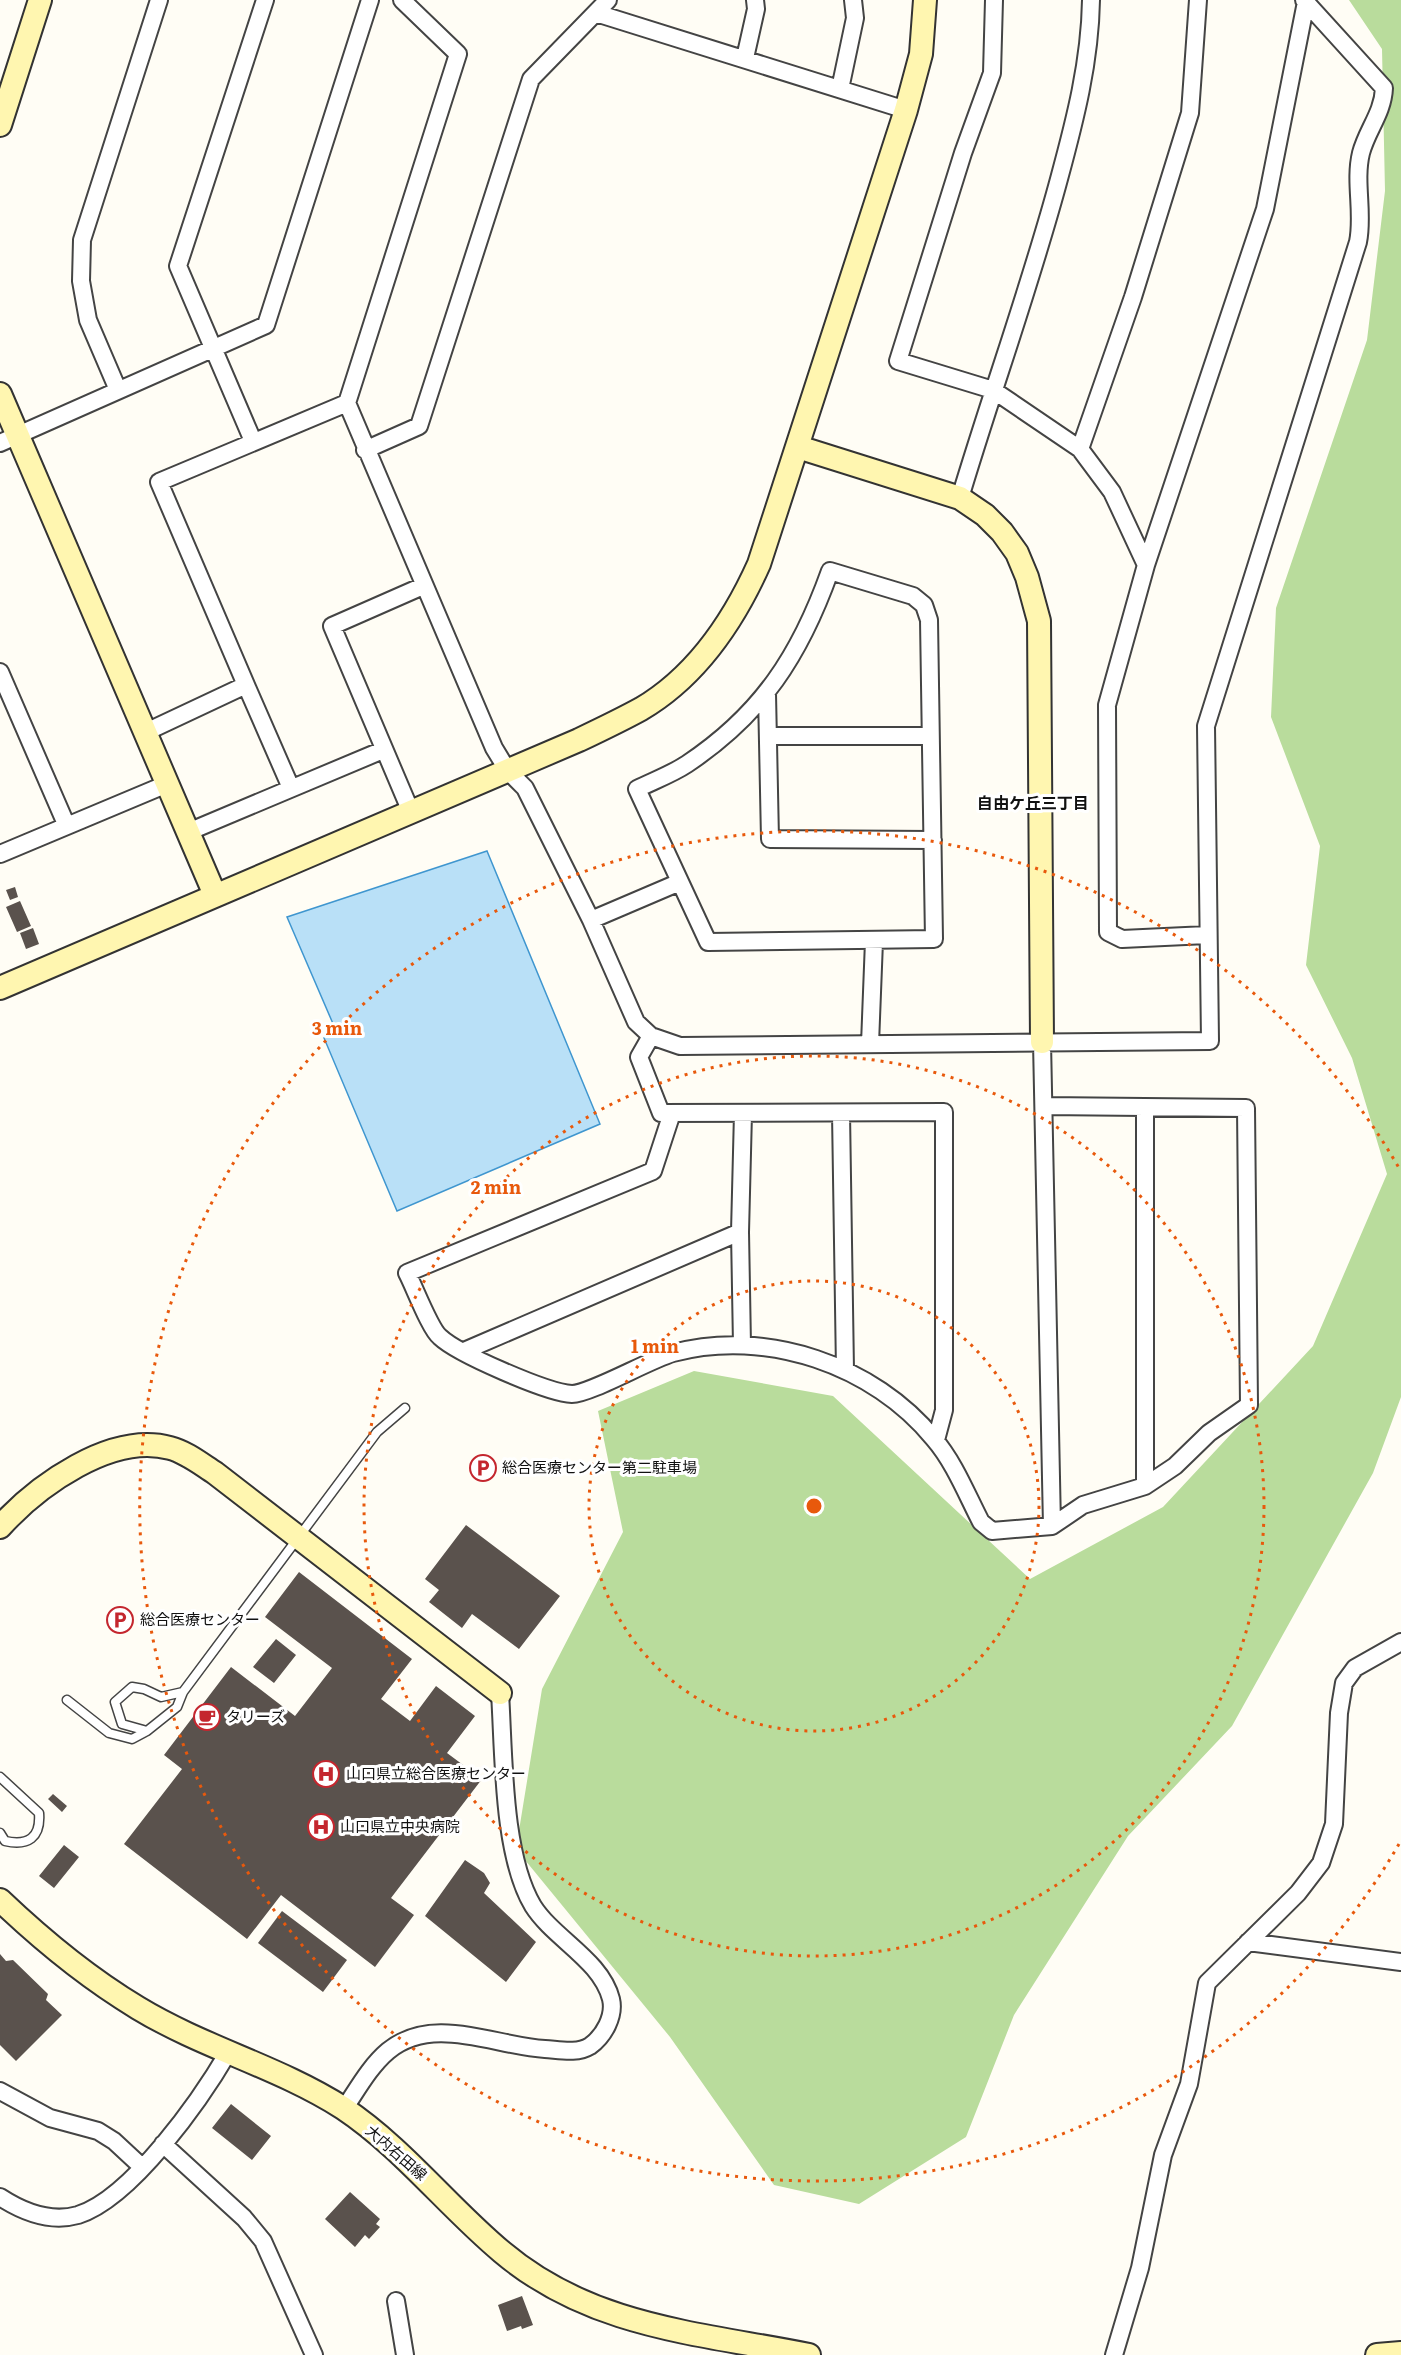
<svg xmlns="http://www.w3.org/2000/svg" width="1401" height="2355" font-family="Literata,'Noto Sans JP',serif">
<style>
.forest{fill:#b9dc9c}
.water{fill:#b9e0f7;stroke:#3f96cf;stroke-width:1.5}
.building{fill:#5a524d}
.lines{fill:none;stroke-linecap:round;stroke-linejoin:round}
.lane-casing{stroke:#444;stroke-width:11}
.street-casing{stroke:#444;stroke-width:20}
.secondary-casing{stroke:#333;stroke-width:26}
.lane{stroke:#fff;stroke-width:8}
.street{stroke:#fff;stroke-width:16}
.secondary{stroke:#fff6b0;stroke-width:22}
.ring{fill:none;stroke:#e8590c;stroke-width:3;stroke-dasharray:3 6}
.labels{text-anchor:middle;stroke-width:6;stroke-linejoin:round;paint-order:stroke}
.poi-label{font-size:15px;fill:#111;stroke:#fff;text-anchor:start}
.street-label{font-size:15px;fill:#111;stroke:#fff}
.neighbourhood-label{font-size:16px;font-weight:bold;fill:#111;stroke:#fff}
.centre{fill:#e8590c;stroke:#fff;stroke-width:3}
.ring-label{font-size:18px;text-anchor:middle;font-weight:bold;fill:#e8590c;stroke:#fff;stroke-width:6;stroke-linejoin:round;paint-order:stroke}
</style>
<rect width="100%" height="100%" fill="#fffdf5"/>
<!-- forest -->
<path class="forest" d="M1349 0H1401V1397L1373 1473 1232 1726 1128 1836 1014 2015 966 2137 859 2204 774 2185 670 2037 516 1849 542 1689 623 1532 598 1411 694 1371 833 1396 1030 1579 1163 1507 1313 1346 1387 1174 1352 1058 1306 965 1320 846 1271 717 1276 608 1367 340 1385 191 1382 49Z"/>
<!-- water -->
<path class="water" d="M487 851 600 1124 397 1211 324 1038 334 1026 287 917Z"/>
<!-- building -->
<path class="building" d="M15 887 18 897 10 900 6 890Z
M20 901 31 926 17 932 6 907Z
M33 928 39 944 26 949 20 933Z
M466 1525 560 1596 519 1649 472 1614 462 1628 429 1602 439 1590 425 1579Z
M299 1572 412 1659 381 1699 410 1721 436 1686 475 1716 447 1753 482 1779 391 1898 414 1915 375 1967 281 1895 247 1939 124 1844 182 1769 164 1755 231 1667 295 1716 332 1668 265 1617Z
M276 1639 296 1655 274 1683 253 1667Z
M53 1794 67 1806 62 1812 48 1799Z
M64 1845 79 1857 54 1888 39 1876Z
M465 1860 484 1873 490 1883 484 1893 536 1942 506 1982 425 1916Z
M282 1911 347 1960 323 1992 258 1943Z
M0 1954 6 1961 13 1960 48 1994 46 2000 62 2015 16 2061 0 2045Z
M231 2104 271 2136 252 2160 212 2128Z
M350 2192 380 2219 376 2224 380 2227 369 2239 365 2235 355 2247 325 2219Z
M522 2296 533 2325 522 2329 521 2326 507 2331 498 2305Z"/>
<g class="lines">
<defs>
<path id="lane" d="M183 1692 161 1697 144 1689 132 1687 115 1702 122 1724 147 1731 177 1707 183 1692 377 1432 405 1408
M67 1700 109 1733 132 1739 147 1731
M0 1777 39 1813C41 1838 28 1846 5 1841L0 1833"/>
<path id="street" d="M402 0 458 54 347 403 494 748 508 771 525 788 591 920 636 1022 651 1036 680 1046 1210 1041 1206 726 1358 242C1364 213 1354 182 1361 153 1367 130 1383 113 1384 88L1304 0
M994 0 992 73 963 153 898 361 993 390 1080 449 1112 492 1146 565
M596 13 906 110
M745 58 756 9 755 0
M840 89 855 18 853 0
M118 390 88 320 81 281 82 240 159 0
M253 441 178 266 265 0
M0 443 266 325 370 0
M1080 449 1133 297 1190 113 1198 0
M365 450 419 426 531 79 608 0
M960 498C992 391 1030 287 1059 179 1075 120 1090 62 1091 0
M830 571 913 596 924 605 929 620 934 939 708 942 637 789C653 781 672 774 687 764 762 714 800 655 830 571Z
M0 672 66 824
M246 685 291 788
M767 694 770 839 933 840
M146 732 246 685 159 482 347 403
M768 736H930
M411 812 332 626 423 586
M188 832 383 750
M0 854 167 784
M591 920 680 882
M1207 935 1122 939 1108 932 1107 705 1146 565 1265 209 1306 2
M651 1036 639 1057 661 1113 944 1112V1410L936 1440
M1042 1042 1052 1526
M870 1044 874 941
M1145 1109V1486
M672 1113 653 1171 407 1273C414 1286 430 1329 440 1337 458 1354 548 1393 572 1394 590 1394 649 1360 673 1353 766 1328 874 1365 934 1439 954 1462 967 1495 981 1522L992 1531 1052 1526 1083 1505 1145 1486 1175 1466 1209 1433 1249 1405 1246 1108 1044 1106
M841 1113 845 1370
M742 1345 740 1232 743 1113
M464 1351 740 1232
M1248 1942 1401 1962
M0 2091 50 2118 98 2131 114 2141 142 2167
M344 2109C357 2090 370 2066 388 2051 433 2014 494 2046 545 2049 560 2050 577 2054 590 2046 604 2036 615 2016 611 1999 601 1960 554 1939 533 1906 502 1854 504 1754 500 1693
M163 2144 244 2218 263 2241 314 2355
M0 2197C23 2212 50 2223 78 2215 132 2198 201 2099 229 2051
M396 2301 405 2355
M1114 2355 1140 2268 1163 2155 1189 2084 1207 1983 1298 1893 1321 1863 1334 1824 1339 1713 1344 1683 1355 1668 1401 1642"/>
<path id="secondary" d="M0 125 40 0
M0 394 215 895
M798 447 960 498 985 515 1002 532 1017 553 1027 577 1039 621 1042 1042
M0 988 579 740C600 730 621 720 641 709 697 676 733 622 759 564L906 110 921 54 925 0
M0 1527C37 1486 111 1432 170 1448 186 1452 201 1464 215 1473L500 1693
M0 1900C42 1940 88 1978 138 2008 204 2048 279 2067 343 2108 403 2148 447 2206 502 2252 592 2328 700 2333 809 2355
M1377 2355 1401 2353"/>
</defs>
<!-- lane casing -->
<use href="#lane" class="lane-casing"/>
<!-- street casing -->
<use href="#street" class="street-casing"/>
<!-- secondary casing -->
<use href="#secondary" class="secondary-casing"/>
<!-- lane -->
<use href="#lane" class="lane"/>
<!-- street -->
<use href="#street" class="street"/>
<!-- secondary -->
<use href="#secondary" class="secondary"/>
</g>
<!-- distance rings -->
<g class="ring">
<circle cx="814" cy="1506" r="225"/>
<circle cx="814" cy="1506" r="450"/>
<path d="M1399 1844A675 675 0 1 1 1399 1168"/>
</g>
<!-- icons -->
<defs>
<symbol id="parking-ring" viewBox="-11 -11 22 22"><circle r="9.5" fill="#fff" stroke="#c4262e" stroke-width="1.5"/><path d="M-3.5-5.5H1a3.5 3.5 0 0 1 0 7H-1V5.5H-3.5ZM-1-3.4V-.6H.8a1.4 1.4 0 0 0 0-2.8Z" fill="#c4262e"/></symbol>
<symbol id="cafe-ring" viewBox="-11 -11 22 22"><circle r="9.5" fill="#fff" stroke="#c4262e" stroke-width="1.5"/><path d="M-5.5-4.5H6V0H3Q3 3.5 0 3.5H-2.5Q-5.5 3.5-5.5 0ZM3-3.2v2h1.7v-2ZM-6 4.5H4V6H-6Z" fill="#c4262e"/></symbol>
<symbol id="hospital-ring" viewBox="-11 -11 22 22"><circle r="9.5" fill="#fff" stroke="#c4262e" stroke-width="1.5"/><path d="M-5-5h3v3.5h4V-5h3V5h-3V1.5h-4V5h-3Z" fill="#c4262e"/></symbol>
</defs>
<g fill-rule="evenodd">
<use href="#parking-ring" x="468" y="1453" width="30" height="30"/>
<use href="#parking-ring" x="105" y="1605" width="30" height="30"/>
<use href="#cafe-ring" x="192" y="1702" width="30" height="30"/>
<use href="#hospital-ring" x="311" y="1759" width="30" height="30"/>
<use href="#hospital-ring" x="306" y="1812" width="30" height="30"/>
</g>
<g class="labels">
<!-- poi labels -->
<g class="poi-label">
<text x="502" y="1473">総合医療センター第二駐車場</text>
<text x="140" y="1625">総合医療センター</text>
<text x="226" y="1722">タリーズ</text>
<text x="346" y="1779">山口県立総合医療センター</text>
<text x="340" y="1832">山口県立中央病院</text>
</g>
<!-- street labels -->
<g class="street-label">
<text transform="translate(396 2153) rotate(41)" y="5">大内右田線</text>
</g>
<!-- neighbourhood labels -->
<g class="neighbourhood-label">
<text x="1033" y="809">自由ケ丘三丁目</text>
</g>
</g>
<circle cx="814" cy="1506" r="9" class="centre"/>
<g class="ring-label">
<text x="337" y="1035">3 min</text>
<text x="496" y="1194">2 min</text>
<text x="655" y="1353">1 min</text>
</g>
</svg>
